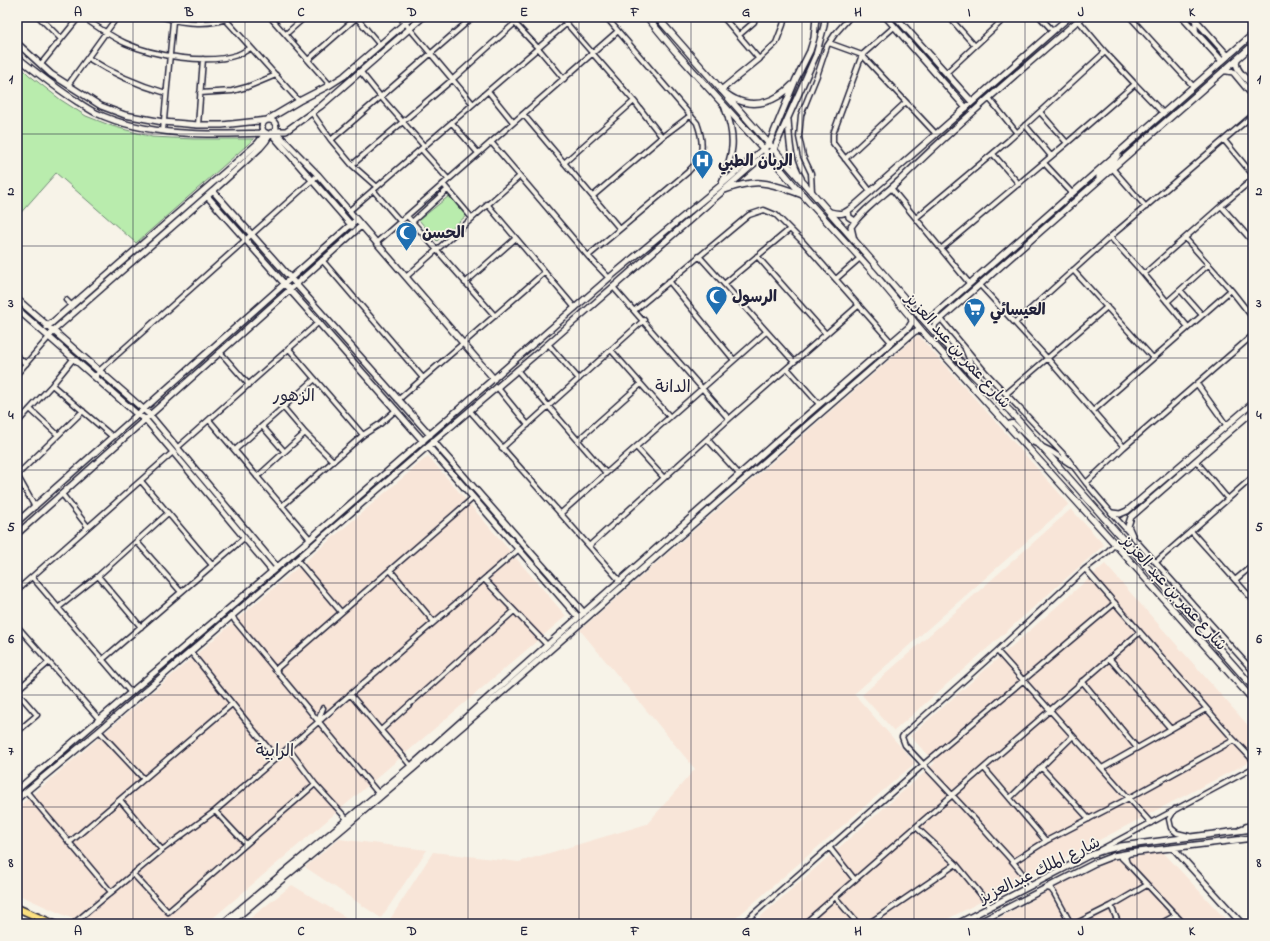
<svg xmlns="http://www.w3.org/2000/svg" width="1270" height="941" font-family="'Indie Flower','Playpen Sans Arabic',sans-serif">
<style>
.built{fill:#f8e5d8}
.green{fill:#b9ecad;stroke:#6e8774}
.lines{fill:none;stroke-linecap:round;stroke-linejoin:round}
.minor-casing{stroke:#22223b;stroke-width:7}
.tertiary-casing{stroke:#22223b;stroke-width:8}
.secondary-casing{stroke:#22223b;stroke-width:8}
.primary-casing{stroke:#22223b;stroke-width:9}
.motorway-casing{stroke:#22223b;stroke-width:10}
.minor{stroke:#f7f3e8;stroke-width:4}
.tertiary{stroke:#f7f3e8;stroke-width:5}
.secondary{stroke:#f7f3e8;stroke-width:5.5}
.primary{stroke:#fce080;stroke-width:6}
.motorway{stroke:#fce080;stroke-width:7}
.grid{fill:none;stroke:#22223b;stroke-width:1;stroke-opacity:0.55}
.labels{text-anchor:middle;stroke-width:3.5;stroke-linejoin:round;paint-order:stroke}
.poi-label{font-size:16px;font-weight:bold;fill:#22223b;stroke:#f7f3e8;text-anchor:start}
.street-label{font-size:16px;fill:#22223b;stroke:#f7f3e8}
.neighbourhood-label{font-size:17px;fill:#22223b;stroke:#f7f3e8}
.neatline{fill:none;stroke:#22223b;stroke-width:1.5}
.grid-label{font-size:13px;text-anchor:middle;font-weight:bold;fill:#22223b}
</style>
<rect width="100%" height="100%" fill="#f7f3e8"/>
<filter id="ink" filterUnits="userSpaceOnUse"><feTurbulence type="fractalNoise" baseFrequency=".025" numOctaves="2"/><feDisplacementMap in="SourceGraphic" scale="8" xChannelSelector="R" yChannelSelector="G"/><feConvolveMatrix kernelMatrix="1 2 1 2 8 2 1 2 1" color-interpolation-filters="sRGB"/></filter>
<g filter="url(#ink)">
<!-- built -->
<path class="built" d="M918 335 1069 504 854 694 915 763 729 924H387L433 852 519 862 647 824 695 769 580 630Z
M428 456 566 616 206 924H84L17 894V808Z
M1071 509 1104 545 894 731 862 695Z
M1105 564 1253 731V760L938 924H752L935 763 910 736Z
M339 839 427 850 381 918 305 867Z
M1163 852 1230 924H988L1061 884 1110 861Z
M292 885 357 924H243Z"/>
<!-- green -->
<path class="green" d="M17 63 29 75 61 100 86 116 112 126 152 137 194 139H254L136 243 56 173 17 217Z
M449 196 466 216 437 241 419 220Z"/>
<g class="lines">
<defs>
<path id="minor" d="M39 17 61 39
M83 17C97 27 110 36 125 43 154 56 207 65 237 55 242 53 247 50 251 48
M163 17C184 24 211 26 232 17
M270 17 330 85
M356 17 380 45
M400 17 473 104
M509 17 538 48 564 79
M561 17 634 101 662 137
M723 17 759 59 776 43 783 25 785 17
M949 17 975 46
M994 17 999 23
M1040 17 1053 31
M1130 17 1193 86
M1195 19 1196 33
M226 20 299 101
M286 34 305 17
M739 35 754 22 755 17
M829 43 862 55 936 134
M88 58C113 74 138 85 166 93
M308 60 356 18
M41 64 79 17
M360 71 380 96 424 146
M946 73 1006 17
M1135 84 1163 113
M68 85 117 17
M488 91 513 122
M200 93 232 91 247 87 276 75
M989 98 1017 133
M1040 112 1067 143
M312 113 331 140 352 165 377 187
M523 114 620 229
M452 123 478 153
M198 125 203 59
M1025 125 1051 156
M163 131 173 21
M331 140 473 17
M1224 140 1253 175
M491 142 588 256 609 278
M421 149 448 179
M993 154 1019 184
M845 159 906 102
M564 163 634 101
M1044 163 1072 193
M352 165 453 79 515 23
M1112 168 1146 207
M443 184 472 218
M891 188 969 283
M373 190 400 221
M812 192 811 173 803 156 799 137 801 115 818 73 827 46 835 34 850 17
M871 192 833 143V134L862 55 894 27
M593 196 662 137 691 115
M487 204 575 308
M1221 206 1253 242
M349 211 566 24
M407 216 495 316
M916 218 1009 140 1105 52
M412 222 447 190
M1110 237 1144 274 1188 327
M1185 238 1231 290 1253 318
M376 243 618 31
M942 248 1067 143 1135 84 1105 52 1078 20
M588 256 688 172C691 168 696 164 698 160 705 149 701 134 697 123L606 17
M699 256 794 362
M757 256 826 334
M322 260 423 378
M1073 270 1153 358
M1144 274 1221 206 1253 179
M406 277 520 176
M836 279 860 258
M669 281 734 360
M465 283 516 238
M724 284 790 229
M980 285 1048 359 1124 447
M613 287 729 419
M1181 291 1202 315
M66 300 71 305
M1167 302 1208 265
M635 310 749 215 764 210 776 215 803 242 891 342
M933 316 941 319 986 373 1067 458 1086 483 1115 517 1253 671
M1015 323 1110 237 1253 115
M548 344 579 379
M289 349 363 435
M965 349 977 378
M611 350 670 417
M220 352 249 385
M17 356 26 364
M787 368 819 404
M517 370 606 473
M17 374 49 337
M92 375H97L100 370 318 175
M1197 384 1227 426
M52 385 113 437
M497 387 528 425
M1006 394 1107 307
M398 400 545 272
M283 407 305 433 333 461
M30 409 58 435
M470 411 620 581
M1093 411 1231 290
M209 420 310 539
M17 423 52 385 74 358
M1008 425 1011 423H1013L1032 442 1049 450 1070 464
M262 426 284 451
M707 439 739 474
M578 440 641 384
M636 447 664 478
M177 448 319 322
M502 448 644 320
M235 450 315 379
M1196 461 1228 499
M17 475 83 411
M17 475 35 507
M257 477 305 433
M141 481 212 565
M1086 483 1124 447 1253 335
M62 494 88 527
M282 506 363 435 380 424 396 410
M560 514 766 332
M1191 531 1253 600
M137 542 181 592
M589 546 729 419 859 305
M297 560 341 612
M1156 562 1253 477
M1085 569 1234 740 1253 760
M390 570 434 622
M98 576 141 627
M32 577 131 693
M484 579 547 645
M1235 580 1253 565
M17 590 173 452
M58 608 98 576 168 513
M232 615 235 621 378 793
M1202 615 1212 638
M17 626 100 720
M190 651 276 758
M997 651 1151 823
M1109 658 1171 729
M102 660 244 538
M275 670 473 498
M1082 681 1137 748
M17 690 49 662
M17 692 37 715 17 732
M350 694 411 766
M318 721 323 708
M381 730 514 611
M99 731 144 779
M288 748 315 784 347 819
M1041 767 1089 819
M984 768 1046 841
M1102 768 1206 709
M26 791 111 892
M1010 798 1073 736
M120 800 162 850
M1175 809 1169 819 1171 828 1177 833 1189 836
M215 811 246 844
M916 827 956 864 987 902 989 907
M69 843 232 704
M829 847 855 880
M1100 850 1253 768
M1119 855 1127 863 1125 857 1129 853
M1013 862 1046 841 1129 798 1234 740
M1127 863 1184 924
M133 874 168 912 315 784
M1030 885C1021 869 1006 854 993 840 965 808 935 777 905 745L902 737 904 734 997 651 1085 569 1106 553 1115 544
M1047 888 1051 889 1054 893 1071 924
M835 897 858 924
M1111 906 1119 924
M749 918 754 924
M73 924 162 850 215 811 519 549
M742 924 923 765 1115 603
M804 924 1140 632
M868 924 956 864
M1075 924 1111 906 1147 885
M1160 924 1176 915"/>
<path id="tertiary" d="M886 17 966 108
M896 17 972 102
M1182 17 1222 61
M1193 17 1228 56
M17 43 51 74 101 106 125 115 163 122 198 125H222L267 120 299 101 330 85 344 76 412 17
M17 57C37 73 57 89 78 102 84 106 90 110 96 113 147 137 211 135 266 133
M759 59 721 90C726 93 730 97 735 99 756 109 777 101 792 85
M1237 60C1233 69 1247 79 1253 86
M1223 71H1227L1233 72 1253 96
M788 120C790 142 789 158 801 178
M262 127a7 7 0 1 1 14 0a7 7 0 1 1-14 0Z
M275 131 318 175 494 379
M275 131H286L321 106 423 17
M1101 178H1099V175L1113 162 1118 155
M721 185C733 155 737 139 725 108
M725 190C736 186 749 182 761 183 776 184 790 191 803 195
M213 191 430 435
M207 196 423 441
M848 211 849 217 855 221
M830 212C841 215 844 214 853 207L1069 17
M854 240 851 227C863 209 883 196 899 181 957 124 1020 71 1082 17
M17 299 150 415 277 567
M17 309 138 415 145 419 173 452 272 571
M920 317 927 318 933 316 1253 34
M47 327 257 144 266 133
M935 332 934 328 935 324 1253 45
M49 337 54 330 213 191 260 148 266 141 271 133 352 226
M433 441 584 613
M428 446 578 617
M1112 513 1120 514 1127 511 1253 403
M17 522 356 220
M17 534 361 226
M1132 535 1128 526 1131 517 1253 411
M17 790 310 539 609 278 720 186 769 144 796 79 810 51 814 38 816 17
M17 799 99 731 428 446 548 344 756 162 774 149 816 55 824 26 825 17
M1241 829 1253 824
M1171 848 1175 850 1242 924
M222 924 411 766 777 441 909 327 912 322 911 317
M229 924 346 826 492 701 723 498 914 332 918 330 923 332
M957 924 1088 856 1102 851 1121 846 1253 829
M976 924 1095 863 1113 856 1130 853 1253 838"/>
<path id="secondary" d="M647 17 675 51 768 154 799 191 872 271 923 332 1115 544 1253 700
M657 17 854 240 920 316 970 372 1010 411 1253 687"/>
<path id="primary" d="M17 908 54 924"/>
<path id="motorway" d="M17 923 19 924"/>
</defs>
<!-- minor casing -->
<use href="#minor" class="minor-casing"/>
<!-- tertiary casing -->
<use href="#tertiary" class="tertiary-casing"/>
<!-- secondary casing -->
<use href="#secondary" class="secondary-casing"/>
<!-- primary casing -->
<use href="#primary" class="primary-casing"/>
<!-- motorway casing -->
<use href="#motorway" class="motorway-casing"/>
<!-- minor -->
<use href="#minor" class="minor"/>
<!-- tertiary -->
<use href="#tertiary" class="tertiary"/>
<!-- secondary -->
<use href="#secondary" class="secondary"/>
<!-- primary -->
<use href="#primary" class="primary"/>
<!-- motorway -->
<use href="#motorway" class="motorway"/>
</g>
</g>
<!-- grid -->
<path class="grid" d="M133 17V924M245 17V924M356 17V924M468 17V924M579 17V924M691 17V924M802 17V924M914 17V924M1025 17V924M1137 17V924M17 134H1253M17 246H1253M17 358H1253M17 470H1253M17 583H1253M17 695H1253M17 807H1253"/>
<!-- icons -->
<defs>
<symbol id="hospital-pin" viewBox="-11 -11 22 30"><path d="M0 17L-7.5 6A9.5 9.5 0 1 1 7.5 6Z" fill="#1f6fb2" stroke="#f7f3e8"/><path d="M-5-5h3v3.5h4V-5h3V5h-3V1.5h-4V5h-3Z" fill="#fff"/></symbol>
<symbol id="mosque-pin" viewBox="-11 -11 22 30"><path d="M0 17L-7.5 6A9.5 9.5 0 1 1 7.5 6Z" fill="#1f6fb2" stroke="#f7f3e8"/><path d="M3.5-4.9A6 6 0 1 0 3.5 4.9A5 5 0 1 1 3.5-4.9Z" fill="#fff"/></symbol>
<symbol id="supermarket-pin" viewBox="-11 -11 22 30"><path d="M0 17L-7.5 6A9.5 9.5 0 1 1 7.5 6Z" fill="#1f6fb2" stroke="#f7f3e8"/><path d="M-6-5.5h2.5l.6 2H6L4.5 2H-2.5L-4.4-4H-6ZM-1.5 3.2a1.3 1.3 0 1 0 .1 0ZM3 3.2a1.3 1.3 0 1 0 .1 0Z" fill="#fff"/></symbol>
</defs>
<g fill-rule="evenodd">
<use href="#hospital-pin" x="690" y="148" width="25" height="34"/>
<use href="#mosque-pin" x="394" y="220" width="25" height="34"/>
<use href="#mosque-pin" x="704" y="284" width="25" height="34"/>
<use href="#supermarket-pin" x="962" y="296" width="25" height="34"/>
</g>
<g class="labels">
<!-- poi labels -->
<g class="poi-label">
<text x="718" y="166">الربان الطبي</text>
<text x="422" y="238">الحسن</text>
<text x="732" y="302">الرسول</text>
<text x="990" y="315">العيسائي</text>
</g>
<!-- street labels -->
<g class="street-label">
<text transform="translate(959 350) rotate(48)" y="6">شارع عمر بن عبد العزيز</text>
<text transform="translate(1175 592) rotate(48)" y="6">شارع عمر بن عبد العزيز</text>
<text transform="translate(1039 869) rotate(-26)" y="6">شارع الملك عبدالعزيز</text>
</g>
<!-- neighbourhood labels -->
<g class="neighbourhood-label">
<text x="673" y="392">الدانة</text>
<text x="294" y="401">الزهور</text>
<text x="275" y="756">الرابية</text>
</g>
</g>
<!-- margin -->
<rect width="1270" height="941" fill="none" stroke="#f7f3e8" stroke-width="44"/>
<rect x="22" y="22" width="1226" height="897" class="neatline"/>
<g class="grid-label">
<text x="78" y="16">A</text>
<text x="189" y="16">B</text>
<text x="301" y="16">C</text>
<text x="412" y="16">D</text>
<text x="524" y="16">E</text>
<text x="635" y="16">F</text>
<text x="746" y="16">G</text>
<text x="858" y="16">H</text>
<text x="969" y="16">I</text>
<text x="1081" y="16">J</text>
<text x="1192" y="16">K</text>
<text x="11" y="83">1</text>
<text x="1259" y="83">1</text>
<text x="11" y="195">2</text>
<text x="1259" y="195">2</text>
<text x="11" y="307">3</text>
<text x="1259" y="307">3</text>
<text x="11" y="419">4</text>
<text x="1259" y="419">4</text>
<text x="11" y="531">5</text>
<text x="1259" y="531">5</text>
<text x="11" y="643">6</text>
<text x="1259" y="643">6</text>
<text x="11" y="755">7</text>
<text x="1259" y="755">7</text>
<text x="11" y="867">8</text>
<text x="1259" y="867">8</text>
<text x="78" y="935">A</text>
<text x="189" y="935">B</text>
<text x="301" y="935">C</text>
<text x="412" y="935">D</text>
<text x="524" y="935">E</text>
<text x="635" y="935">F</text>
<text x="746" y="935">G</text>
<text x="858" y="935">H</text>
<text x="969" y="935">I</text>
<text x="1081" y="935">J</text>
<text x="1192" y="935">K</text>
</g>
</svg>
